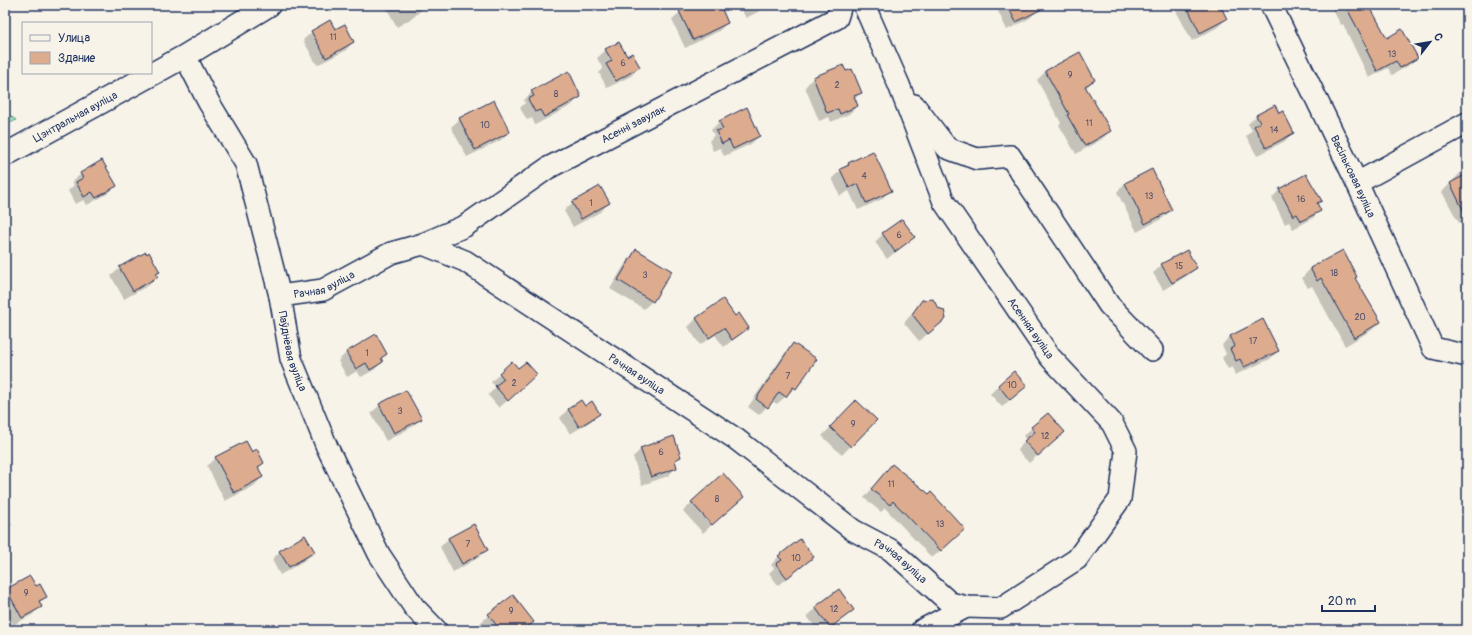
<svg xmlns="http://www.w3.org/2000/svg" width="1472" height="635" font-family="Pangolin,sans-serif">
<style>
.green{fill:#a4e9b6;stroke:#608c8a}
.shadow{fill:#0003}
.building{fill:#ddac8f;stroke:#1b2f5e}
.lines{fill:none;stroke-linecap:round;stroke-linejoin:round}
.street-casing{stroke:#1b2f5e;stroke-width:24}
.secondary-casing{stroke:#1b2f5e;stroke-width:25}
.street{stroke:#f7f3e8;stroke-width:21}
.secondary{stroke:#f7f3e8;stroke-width:22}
.labels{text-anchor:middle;stroke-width:3;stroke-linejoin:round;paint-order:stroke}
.number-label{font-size:9px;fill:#4c4e6a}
.street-label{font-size:11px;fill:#1b2f5e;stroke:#f7f3e8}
</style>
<rect width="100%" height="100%" fill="#f7f3e8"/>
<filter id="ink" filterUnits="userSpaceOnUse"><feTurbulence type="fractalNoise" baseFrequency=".025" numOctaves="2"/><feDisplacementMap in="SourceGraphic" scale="8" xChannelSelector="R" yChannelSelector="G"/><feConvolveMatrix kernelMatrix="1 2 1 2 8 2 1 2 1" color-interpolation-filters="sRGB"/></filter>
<g filter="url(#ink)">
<!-- green -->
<path class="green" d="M5 112 16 120 5 126Z"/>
<!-- shadow -->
<path class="shadow" d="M385 5H420L422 9 414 17 397 27Z
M695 5H718L727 23 719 31 685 48 672 20 680 12Z
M739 5H771L746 18Z
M997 5H1036L1038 10 1030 18 1007 30 996 7Z
M1173 5H1219L1226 19 1218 27 1192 41Z
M1330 5H1373L1369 9 1387 39 1416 58 1408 66 1392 75 1388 68 1369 78 1343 24 1341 25Z
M312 32 353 42 345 51 317 65 303 40Z
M606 50 626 57 639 67 631 76 607 88 599 73 603 69 597 58Z
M843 66 861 93 854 99 857 106 849 114 831 122 829 117 819 121 805 87 813 78Z
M1046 71 1094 80 1086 88 1110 131 1102 139 1076 154 1059 125 1061 123 1037 80Z
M532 92 580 96 572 105 535 125 532 118 527 120 520 108 525 103 524 100Z
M1275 106 1293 132 1285 141 1257 156 1246 136 1252 130 1248 124 1256 116Z
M460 119 509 132 501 140 467 157 451 127Z
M720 121 759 136 751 144 724 156 720 148 713 151 709 141 714 135 711 130Z
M848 164 890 190 882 199 858 210 849 191 840 196 832 178Z
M1467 166V230L1463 221 1459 223 1442 192Z
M81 174 116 185 107 194 87 205 84 200 75 204 68 191 74 185 72 182Z
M1125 183 1171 210 1163 218 1137 232 1117 192Z
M1280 189 1320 200 1317 204 1320 210 1312 219 1293 229 1289 222 1285 224 1272 198Z
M572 203H609L600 212 573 227 564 211Z
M883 234 914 237 887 259 875 242Z
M636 251 652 301 644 309 610 289 628 259Z
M1343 252 1356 277 1354 279 1380 321 1372 330 1345 346 1312 286 1308 288 1302 278 1310 269Z
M1467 258V279L1461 267Z
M1162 265 1196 268 1187 276 1163 290 1153 273Z
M120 268 159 271 156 275 157 277 149 285 124 299 111 276Z
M1467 280V298L1461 286Z
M723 301 734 318 748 328 724 347 715 335 700 345 688 327 696 319Z
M922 301 936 327 919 341 904 323Z
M1262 320 1278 351 1270 359 1235 375 1232 367 1228 369 1222 358 1226 354 1222 345 1230 336Z
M794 344 795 388 777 404 772 401 759 415 748 407 785 353Z
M346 353 386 354 381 359 382 362 374 370 361 377 357 371 347 377 338 361Z
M512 362 527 383 499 408 488 395 496 387 491 382Z
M999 385 1025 386 1002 407 990 394Z
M856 401 875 420 842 455 822 436Z
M380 405 421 418 412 427 386 441 371 413Z
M584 407 599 414 590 422 570 434 560 418 568 409Z
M1048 414 1055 440 1029 463 1017 450 1026 440 1023 436Z
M245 443 251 453 263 463 258 469 262 477 254 486 225 501 207 466 216 458Z
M641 449 680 457 674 462 676 468 668 476 642 485 633 457Z
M892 465 929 496 955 537 932 558 885 508 881 512 864 498Z
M723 475 734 505 703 533 683 511Z
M5 512 12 525 5 532 7 535 5 537Z
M473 526 486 550 478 558 453 572 440 547 448 539Z
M280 551 314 552 305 560 280 575 272 560Z
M779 556 804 565 778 585 769 573 774 568 771 565Z
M35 587 45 597 39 603 40 607 32 615 13 625 5 609V591L7 589Z
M839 591 852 610 829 630H817L807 616Z
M513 596 533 622 525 630H485L480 623Z"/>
<!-- building -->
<path class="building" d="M692 5H720L728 23 693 40 679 11Z
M1007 5H1050L1016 22Z
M1186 5H1220L1227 19 1200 33Z
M1345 5H1369L1387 38 1402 29 1418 58 1400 68 1396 61 1377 71 1366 49 1368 48Z
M330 20 335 29 345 24 354 42 326 58 311 31Z
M619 42 627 56 632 53 640 67 616 81 606 64 612 61 605 49Z
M1080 52 1095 80 1085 86 1111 131 1085 146 1067 115 1069 114 1045 71Z
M843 65 846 71 852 69 862 93 854 96 858 106 840 114 838 109 827 113 813 77Z
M569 71 581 97 544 117 540 110 535 112 528 99 534 96 531 91Z
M494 100 510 132 475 150 459 118Z
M1275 105 1279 113 1283 111 1294 133 1266 148 1254 126 1260 123 1256 115Z
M747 107 760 136 733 149 729 140 722 144 716 131 723 129 719 121Z
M873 151 892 191 866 203 858 184 849 188 840 169 849 165 848 163Z
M102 160 117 186 96 198 92 192 84 197 76 182 83 178 80 173Z
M1152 169 1172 210 1145 224 1125 183Z
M1306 174 1322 201 1317 203 1321 211 1301 221 1297 214 1293 216 1279 189Z
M1467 174V218L1450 183Z
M600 186 610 203 581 219 572 202Z
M902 219 915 237 895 252 882 233Z
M636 249 672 271 653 302 618 280Z
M1187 250 1197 268 1172 283 1161 264Z
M1343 250 1357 277 1355 278 1381 322 1354 338 1321 278 1317 281 1310 268Z
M146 252 147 254 149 252 160 272 156 274 158 277 133 291 119 267Z
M723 299 735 316 739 313 749 328 732 340 724 328 709 338 696 318Z
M933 299 938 308 944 310 946 319 928 334 912 314 922 300Z
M1263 319 1279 351 1244 367 1240 359 1236 361 1230 349 1235 346 1230 336Z
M376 334 387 354 381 358 383 362 370 370 366 363 356 369 346 352Z
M793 343 817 359 796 389 793 387 786 397 779 392 768 408 756 399Z
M512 361 518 368 526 362 537 374 508 401 495 386 504 379 499 373Z
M1014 371 1027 386 1010 400 998 385Z
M406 390 422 419 394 433 379 404Z
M581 400 585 406 592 401 600 414 579 427 568 409Z
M856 400 877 420 851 447 830 427Z
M1048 413 1065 432 1038 456 1024 441 1035 432 1031 427Z
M674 436 681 457 675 460 677 468 651 477 640 448Z
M246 441 252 452 257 449 264 463 258 467 263 477 234 493 215 457Z
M892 464 929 494 931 492 965 529 941 551 893 501 890 505 871 489Z
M723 473 744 497 712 525 691 502Z
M474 524 488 550 462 564 448 538Z
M305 535 315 552 289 567 279 551Z
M800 539 814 557 787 578 776 564 782 560 778 556Z
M30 576 36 586 40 584 47 597 39 601 42 607 22 618 6 589Z
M839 589 854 610 830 628 815 607Z
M513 595 534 622 524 630H500L488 614Z"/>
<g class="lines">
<defs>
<g id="street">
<path id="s1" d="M1271 5 1357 183 1433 348 1467 356"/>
<path id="s2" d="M185 56 208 101 246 164 280 296 291 359 327 447 379 554 414 607 436 630"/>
<path d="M914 105 947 148 977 159 1010 156 1109 305 1152 350"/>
<path d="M1357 183 1467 123"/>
<path id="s3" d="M423 244 465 226 548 168 837 18 841 5"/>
<path id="s4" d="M280 296 323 290 391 253 423 244 465 261 736 439 853 530 891 550 950 603 966 607 1001 608 1077 559 1120 499 1126 451 1112 423 1050 357 944 202 899 85 864 5"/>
<path d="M922 630 966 607"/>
</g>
<g id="secondary">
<path id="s5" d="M5 155 185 56 269 5"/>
</g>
</defs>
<!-- street casing -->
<use href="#street" class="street-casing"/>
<!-- secondary casing -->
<use href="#secondary" class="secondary-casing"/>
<!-- street -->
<use href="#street" class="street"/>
<!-- secondary -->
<use href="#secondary" class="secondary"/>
</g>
</g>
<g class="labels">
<!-- number labels -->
<g class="number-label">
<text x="333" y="40">11</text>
<text x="1392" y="57">13</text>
<text x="623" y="66">6</text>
<text x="1070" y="78">9</text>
<text x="837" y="88">2</text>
<text x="556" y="97">8</text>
<text x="1089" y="126">11</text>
<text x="485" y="128">10</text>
<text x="1274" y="133">14</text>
<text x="864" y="179">4</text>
<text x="1149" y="199">13</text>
<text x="1301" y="202">16</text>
<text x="591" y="206">1</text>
<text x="899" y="238">6</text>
<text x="1179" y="269">15</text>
<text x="1334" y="276">18</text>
<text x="645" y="278">3</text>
<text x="1360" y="320">20</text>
<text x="1253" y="344">17</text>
<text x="367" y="356">1</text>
<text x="788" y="379">7</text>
<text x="514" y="386">2</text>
<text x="1012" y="388">10</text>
<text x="400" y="414">3</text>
<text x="853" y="427">9</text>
<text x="1045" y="439">12</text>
<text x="661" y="455">6</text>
<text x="891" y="487">11</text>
<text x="717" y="502">8</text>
<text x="940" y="527">13</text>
<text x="468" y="547">7</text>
<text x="796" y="561">10</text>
<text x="26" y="596">9</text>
<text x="834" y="612">12</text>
<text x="511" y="614">9</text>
</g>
<!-- street labels -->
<g class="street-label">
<text dy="4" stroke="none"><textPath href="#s5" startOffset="80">Цэнтральная вуліца</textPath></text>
<text dy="4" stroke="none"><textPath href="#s3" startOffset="243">Асенні завулак</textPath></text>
<text dy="4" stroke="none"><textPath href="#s1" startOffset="190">Васільковая вуліца</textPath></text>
<text dy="4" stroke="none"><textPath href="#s4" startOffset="46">Рачная вуліца</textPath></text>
<text transform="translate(1031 328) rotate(55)" y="4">Асенняя вуліца</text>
<text dy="4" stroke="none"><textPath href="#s2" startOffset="317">Паўднёвая вуліца</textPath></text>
<text dy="4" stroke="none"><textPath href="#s4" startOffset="405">Рачная вуліца</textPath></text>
<text dy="4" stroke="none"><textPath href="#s4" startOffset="729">Рачная вуліца</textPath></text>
</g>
</g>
<!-- margin -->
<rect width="1472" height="635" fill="none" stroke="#f7f3e8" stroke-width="20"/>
<rect x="10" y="10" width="1452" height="615" fill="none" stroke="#1b2f5e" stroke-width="1.5" filter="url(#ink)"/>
<!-- legend -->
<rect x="22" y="22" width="130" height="52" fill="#f7f3e8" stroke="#9fa5b1"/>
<rect x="30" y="35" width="20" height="6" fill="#f7f3e8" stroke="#9fa5b1"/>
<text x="58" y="42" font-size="12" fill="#1b2f5e">Улица</text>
<rect x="30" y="52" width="20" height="12" fill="#ddac8f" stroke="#9fa5b1"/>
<text x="58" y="62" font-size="12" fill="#1b2f5e">Здание</text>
<!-- north arrow -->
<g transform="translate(1430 42) rotate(59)" stroke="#f7f3e8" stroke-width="3" paint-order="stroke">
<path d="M0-3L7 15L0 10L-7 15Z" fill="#1b2f5e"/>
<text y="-6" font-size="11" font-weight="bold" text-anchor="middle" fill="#1b2f5e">С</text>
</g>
<!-- scale -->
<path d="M1322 605v6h53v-6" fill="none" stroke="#1b2f5e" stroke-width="2"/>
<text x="1328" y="605" font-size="12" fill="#1b2f5e" stroke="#f7f3e8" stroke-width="3" paint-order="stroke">20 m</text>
</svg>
